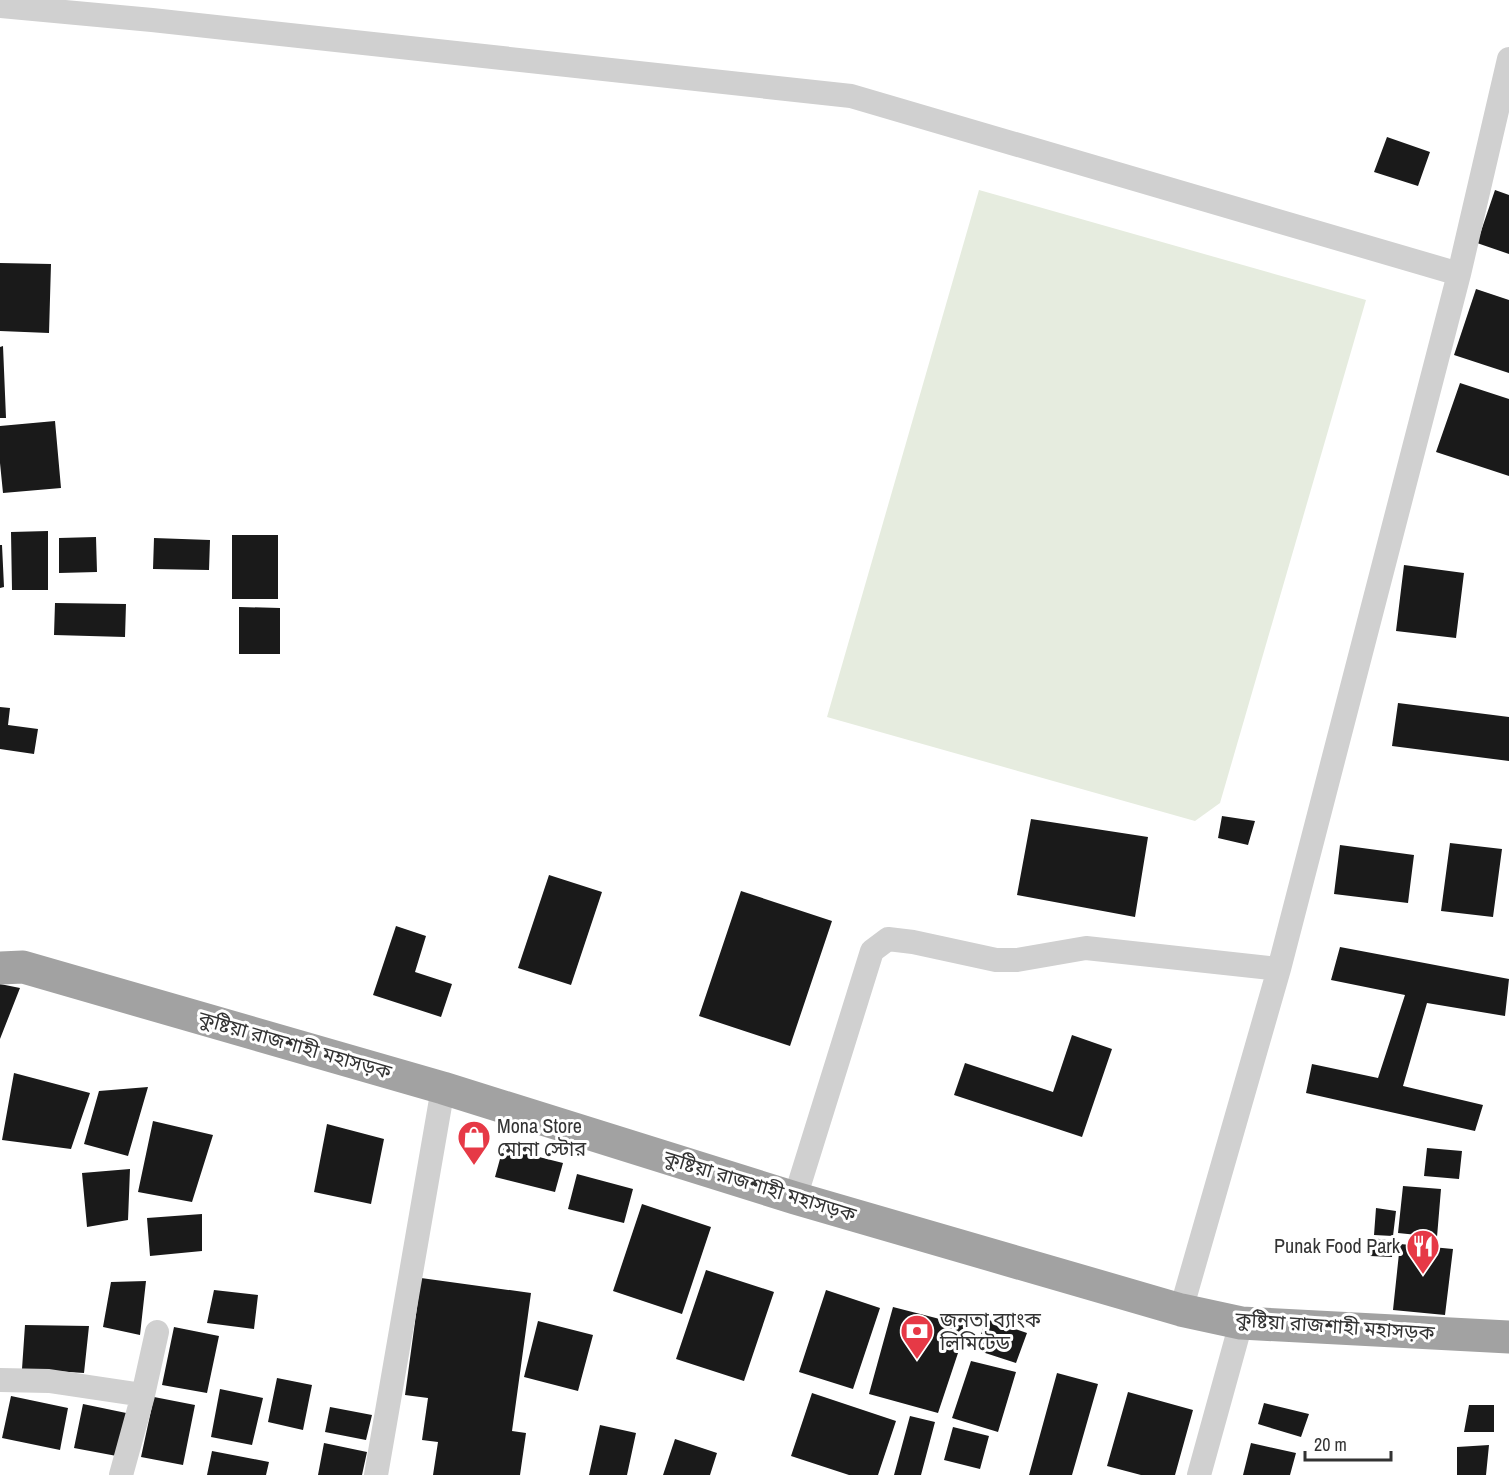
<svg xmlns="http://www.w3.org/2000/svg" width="1509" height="1475" font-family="'Archivo Narrow','Noto Sans Bengali',sans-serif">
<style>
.green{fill:#e6ecdf}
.building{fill:#1a1a1a}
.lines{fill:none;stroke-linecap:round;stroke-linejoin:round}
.minor{stroke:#d0d0d0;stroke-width:24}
.trunk{stroke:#a2a2a2;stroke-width:33}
.labels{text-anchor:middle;stroke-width:6;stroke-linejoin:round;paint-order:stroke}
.street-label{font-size:20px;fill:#333;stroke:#fff}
.poi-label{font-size:20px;fill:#333;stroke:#fff;text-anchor:start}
</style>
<rect width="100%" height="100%" fill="#fff"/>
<!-- green -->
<path class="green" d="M979 190 1366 300 1220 803 1195 821 827 717Z"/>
<!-- building -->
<path class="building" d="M1387 137 1430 152 1418 186 1374 172Z
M1495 190 1509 195V254L1477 243Z
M0 263 51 264 49 333 0 331Z
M1476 289 1509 300V373L1454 355Z
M3 346 6 418H0V347Z
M1460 383 1509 399V476L1436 452Z
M55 421 61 488 3 493 0 463V426Z
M48 531V590H12L11 532Z
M232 535H278V599H232Z
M96 537 97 572 59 573V538Z
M154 538 210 540 209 570 153 569Z
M0 545H2L4 587 0 588Z
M1404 565 1464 573 1456 638 1396 631Z
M55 603 126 604 125 637 54 635Z
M239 607 280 608V654H239Z
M1398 703 1509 717V761L1392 746Z
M0 707 10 708 8 725 38 729 34 754 0 749Z
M1222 816 1255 821 1248 845 1218 838Z
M1031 819 1148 837 1135 917 1017 895Z
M1450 843 1502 849 1493 917 1441 911Z
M1340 845 1414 855 1408 903 1334 894Z
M549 875 602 892 571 985 518 968Z
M741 891 832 921 790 1046 699 1016Z
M396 926 426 936 415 972 452 984 441 1017 373 995Z
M1340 947 1509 979 1505 1016 1427 1003 1403 1086 1483 1105 1475 1131 1306 1093 1312 1064 1378 1078 1405 995 1331 980Z
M0 984 20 988 0 1039Z
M1072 1035 1112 1049 1082 1137 954 1095 965 1063 1053 1092Z
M14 1073 90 1093 71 1149 2 1140Z
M148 1087 128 1156 84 1144 99 1091Z
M153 1121 213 1135 192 1202 138 1192Z
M327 1124 384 1139 371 1204 314 1192Z
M503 1148 563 1163 555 1192 495 1177Z
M1427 1148 1462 1151 1459 1179 1424 1176Z
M130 1169 128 1220 87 1227 82 1173Z
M577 1174 633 1189 624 1223 568 1209Z
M1403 1186 1441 1189 1437 1237 1398 1233Z
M642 1204 711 1227 682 1314 613 1291Z
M1376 1208 1396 1211 1393 1236 1374 1235Z
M202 1214V1251L150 1256 147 1218Z
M1372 1238 1394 1241 1392 1257 1370 1256Z
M1400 1244 1453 1249 1445 1315 1393 1310Z
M706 1270 774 1292 744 1381 676 1359Z
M421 1278 531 1293 512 1431 526 1433 520 1475H433L438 1442 422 1440 428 1398 405 1395Z
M146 1281 140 1335 103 1327 111 1282Z
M214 1290 258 1295 254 1329 207 1323Z
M826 1290 880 1308 853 1389 799 1372Z
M893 1307 967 1326 938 1413 869 1394Z
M986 1319 1027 1333 1016 1363 976 1350Z
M538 1321 593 1335 578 1391 524 1377Z
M25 1325 89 1326 84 1373 22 1369Z
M174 1327 219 1336 207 1393 162 1385Z
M971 1361 1016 1372 998 1432 952 1418Z
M1057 1373 1098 1384 1072 1475H1029Z
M277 1378 312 1385 303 1430 268 1422Z
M220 1389 263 1398 252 1445 211 1437Z
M1128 1392 1193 1410 1175 1475H1141L1107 1466Z
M812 1393 896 1421 878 1475H849L791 1456Z
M11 1396 68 1408 60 1450 2 1438Z
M154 1397 195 1405 183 1465 141 1457Z
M1264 1403 1309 1414 1301 1437 1258 1424Z
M83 1404 131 1414 122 1457 74 1448Z
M1469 1405H1494V1432H1464Z
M330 1407 372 1415 366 1440 325 1432Z
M910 1416 935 1422 921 1475H894Z
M600 1425 636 1433 627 1475H589Z
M953 1427 989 1436 980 1469 944 1460Z
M675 1439 717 1453 710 1475H663Z
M324 1443 367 1452 362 1475H318Z
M1251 1443 1296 1453 1290 1475H1243Z
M1489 1445 1486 1475H1457V1447Z
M212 1451 269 1462 266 1475H207Z"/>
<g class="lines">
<!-- minor -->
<path class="minor" d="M0 6 152 20 851 96 1459 274
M795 1198 872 951 888 939 913 942 996 960H1017L1086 948 1279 969
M1181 1310 1279 969 1459 274 1509 59
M0 1380 49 1381 143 1395
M121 1475 143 1395 157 1332
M376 1475 443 1088
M1199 1475 1241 1323"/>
<!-- trunk -->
<path class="trunk" d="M0 968 23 967 443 1088 795 1198 1181 1310 1241 1323 1509 1337"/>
</g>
<!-- icons -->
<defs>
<symbol id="shop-pin" viewBox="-11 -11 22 30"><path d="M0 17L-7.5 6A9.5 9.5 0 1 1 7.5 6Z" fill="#e63946" stroke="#fff"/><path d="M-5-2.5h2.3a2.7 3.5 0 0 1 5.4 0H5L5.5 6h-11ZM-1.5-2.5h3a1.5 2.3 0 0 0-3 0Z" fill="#fff"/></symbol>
<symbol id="restaurant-pin" viewBox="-11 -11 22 30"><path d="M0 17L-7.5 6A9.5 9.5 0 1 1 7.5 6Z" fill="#e63946" stroke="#fff"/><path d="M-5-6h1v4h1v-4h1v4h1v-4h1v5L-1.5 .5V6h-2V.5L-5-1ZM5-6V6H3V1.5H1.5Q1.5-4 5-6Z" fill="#fff"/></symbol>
<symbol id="bank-pin" viewBox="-11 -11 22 30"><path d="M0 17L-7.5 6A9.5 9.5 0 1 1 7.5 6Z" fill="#e63946" stroke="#fff"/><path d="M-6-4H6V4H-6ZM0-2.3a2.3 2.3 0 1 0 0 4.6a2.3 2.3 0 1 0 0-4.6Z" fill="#fff"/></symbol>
</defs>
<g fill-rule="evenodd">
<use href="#shop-pin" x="455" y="1118" width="38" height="52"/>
<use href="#restaurant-pin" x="1404" y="1227" width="38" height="52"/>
<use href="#bank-pin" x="898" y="1312" width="38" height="52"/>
</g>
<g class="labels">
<!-- street labels -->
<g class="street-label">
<text transform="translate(295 1045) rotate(16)" y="7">কুষ্টিয়া রাজশাহী মহাসড়ক</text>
<text transform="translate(760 1186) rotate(17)" y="7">কুষ্টিয়া রাজশাহী মহাসড়ক</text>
<text transform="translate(1335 1326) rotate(4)" y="7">কুষ্টিয়া রাজশাহী মহাসড়ক</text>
</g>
<!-- poi labels -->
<g class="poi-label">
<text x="497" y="1133">Mona Store<tspan x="497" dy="23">মোনা স্টোর</tspan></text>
<text x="1400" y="1253" text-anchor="end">Punak Food Park</text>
<text x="940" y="1327">জনতা ব্যাংক<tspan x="940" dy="23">লিমিটেড</tspan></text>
</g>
</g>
<!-- scale -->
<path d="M1305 1451v9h86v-9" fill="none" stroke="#333333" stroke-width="3"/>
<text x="1314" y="1451" font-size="18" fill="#333333" stroke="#ffffff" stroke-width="4.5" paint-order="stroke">20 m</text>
</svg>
